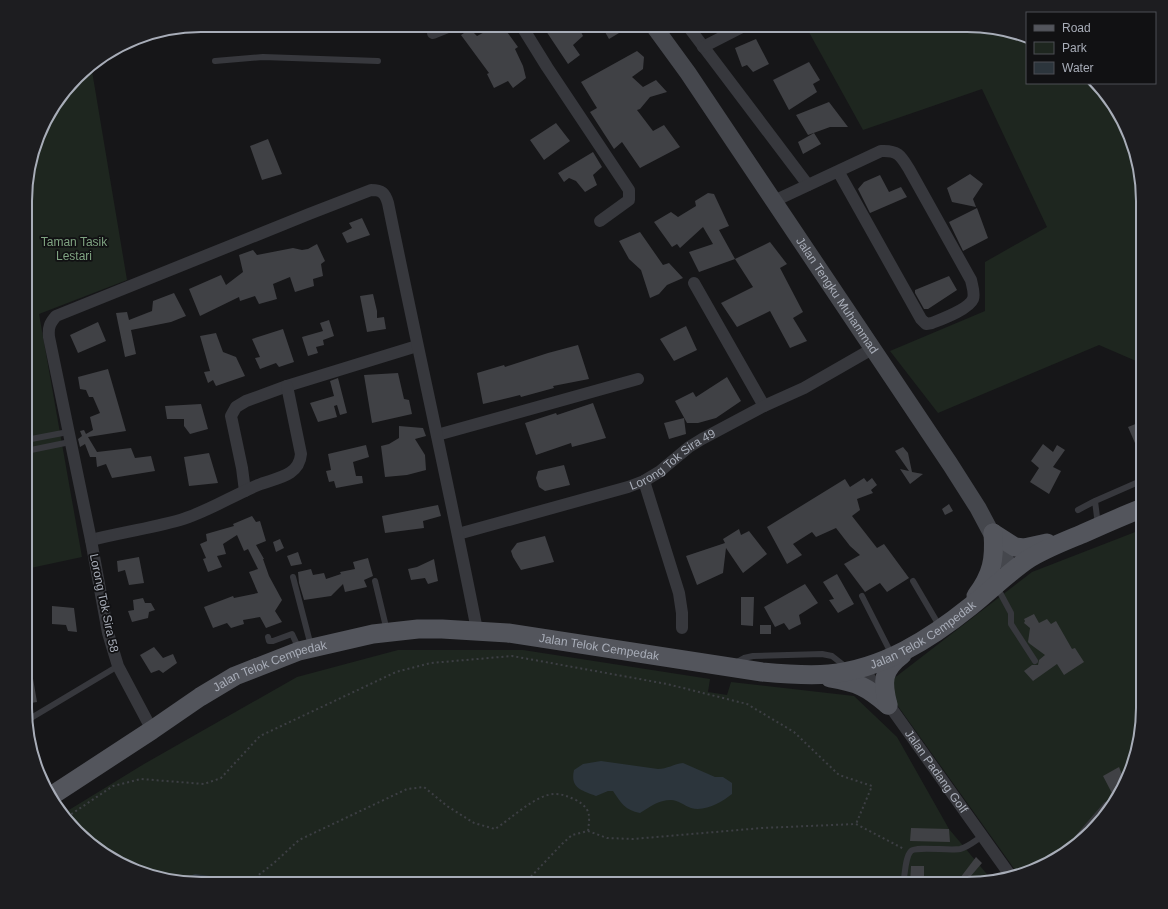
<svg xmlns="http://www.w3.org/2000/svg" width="1168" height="909" font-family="Arial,sans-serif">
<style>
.green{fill:#1e261f}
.water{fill:#2c353c}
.building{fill:#404145}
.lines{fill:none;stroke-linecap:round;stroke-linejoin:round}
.path{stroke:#3d3f44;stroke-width:2;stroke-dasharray:2 3;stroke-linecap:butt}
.lane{stroke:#37383d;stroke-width:6}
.street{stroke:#37383d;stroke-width:12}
.secondary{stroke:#45474d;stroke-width:17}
.primary{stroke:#53555c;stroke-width:19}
.labels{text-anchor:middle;stroke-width:3.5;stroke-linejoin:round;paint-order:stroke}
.park-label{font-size:12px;fill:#7fa381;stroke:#111113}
.street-label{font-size:12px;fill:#a8adb8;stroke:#111113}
.rim{fill:none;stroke:#a8adb8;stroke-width:2}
</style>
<rect width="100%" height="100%" fill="#161618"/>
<!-- green -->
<path class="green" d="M805 25H978L1027 37V83H1094L1125 123 1143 201V364L1099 345 938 413 890 351 985 311V262L1047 227 982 89 863 130Z
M91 65 127 280 39 314 82 557 26 569 27 178 48 113 85 69Z
M1143 529V720L1130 776 1099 824 1035 871 1018 874 890 695 893 679 1032 572Z
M398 650H523L710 679 708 692 727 695 731 682 854 696 897 737 949 829 991 879 967 884H190L134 871 85 840 64 813 144 764 297 677Z"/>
<!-- water -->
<path class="water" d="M601 761 658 769C667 769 674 764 683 763L715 777H723L732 783V794C722 802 705 812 691 808 685 806 678 800 671 800 658 800 650 807 640 813 625 810 621 803 613 791H608L596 796C581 790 570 788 574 770L583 764Z
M195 874 210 876 214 884H190L179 881 187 877Z"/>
<!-- building -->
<path class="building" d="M498 25H502L518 47 515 49 523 66 526 78 513 88 508 81 494 88 487 74 489 73 461 35 470 29 477 36Z
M542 25H594L581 32 583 36 573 45 580 55 568 64Z
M601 25H620L624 30 609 39Z
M756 39 769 64 753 72 747 65 742 67 735 48Z
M637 51 644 57 643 69 632 77 643 87 656 80 667 92 650 97 640 109 637 110 653 131 664 125 680 147 640 168 622 142 614 149 590 112 597 108 581 82Z
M809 62 820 80 813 84 817 92 789 110 773 80Z
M829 102 848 127H830L808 135 796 115Z
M556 123 570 141 544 160 530 140Z
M814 133 821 144 803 154 798 142Z
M268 139 282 174 262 180 250 146Z
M593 152 602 167 593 175 597 185 585 192 576 181 569 178 564 182 558 173Z
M970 174 983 184 973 199 976 207 952 202 947 188Z
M880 175 889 192 901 187 907 197 870 213 858 189 864 182Z
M708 193 714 194 729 226 719 230 735 259 699 272 689 252 713 244 703 227 680 248 677 244 672 247 654 222 671 212 678 217 696 206 695 201Z
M977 208 988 238 963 251 949 222Z
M362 218 370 235 347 243 342 233 352 228 349 223Z
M640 232 663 265 669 263 683 278 667 285 659 294 650 298 641 270 629 259 619 241Z
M770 242 787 264 780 268 803 312 793 318 807 341 790 348 770 311 737 327 721 303 753 287 735 259Z
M317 244 325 261 321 264 323 276 313 279 314 286 295 292 290 277 273 284 277 299 259 304 255 296 240 301 239 297 200 316 189 289 221 275 226 285 243 272 239 255 253 250 257 255 293 248 302 250 308 249Z
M949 276 957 290 928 309H924L915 293V290Z
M174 293 186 316 171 322 131 330 136 354 125 357 116 313 127 312 129 320 152 311 153 301Z
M373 294 377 311V318L384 317 386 329 367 332 360 296Z
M329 320 334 336 323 340 324 345 316 347 318 353 308 356 302 337 323 331 320 323Z
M98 322 106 341 78 353 70 335Z
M686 326 697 350 674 361 660 339Z
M283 329 294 362 279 367 276 363 260 369 255 358 260 357 252 339Z
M216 333 223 352 236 357 245 376 216 386 213 380 208 383 204 372 210 371 200 336Z
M578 345 589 379 553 386 554 388 521 397 520 395 483 404 477 373 504 365 505 367 548 353Z
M108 369 126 431 88 437 97 452 131 448 135 458 151 456 155 471 112 478 106 464 97 467 96 457H90L85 444 80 447 78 439 82 436 80 431 84 430 86 434 93 430 90 417 100 413 93 397H89L86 390 80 389 78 377Z
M398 373 404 399 409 400 412 414 372 423 364 375Z
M727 377 741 401 716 418 698 423H687L675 401 693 392 696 397Z
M338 378 347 413 340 415 337 405 334 406 337 417 318 422 310 403 334 396 330 381Z
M593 403 606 438 572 447 571 443 536 455 525 423 556 413 557 415Z
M201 404 208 429 190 434 184 426V419H167L165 406Z
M684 418 686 434 669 439 664 423Z
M1143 421V440L1135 443 1128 427Z
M399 426 423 428 426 436 415 439 425 455 426 470 407 475 385 477 381 446 389 444 399 438Z
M1043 444 1053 452 1057 445 1065 450 1053 467 1061 471 1049 494 1030 482 1039 468 1031 461Z
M366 445 369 457 353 462 356 476H362L363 483 336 488 334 481 329 482 326 471 331 470 328 454Z
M903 447 908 453 912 472 923 474 910 484 900 469 909 471 895 451Z
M209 453 218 483 189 486 184 457Z
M564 465 570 485 545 491 539 487 536 478 538 471Z
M864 478 867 482 872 478 877 485 871 490 873 493 857 499 860 510 852 516 877 548 884 544 909 578 887 592 880 583 865 592 844 564 860 555 850 546 836 528 816 537 812 532 793 544 802 555 787 564 767 527 845 479 850 487Z
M949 504 953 511 945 515 942 509Z
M438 505 441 516 423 521 424 528 385 533 382 516Z
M252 516 256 522 260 521 266 541 256 545 264 559H263L269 576 282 600 275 611 282 622 266 628 260 617 243 620 244 624 231 628 227 623 213 628 204 607 233 596 234 598 258 593 249 572 258 569 248 549 244 551 237 535 223 544 226 554 217 556 222 567 208 572 203 559 206 558 200 544 207 541 206 534 234 526 233 524Z
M739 529 741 535 749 531 767 554 743 573 726 548 723 573 697 585 686 556 725 543 723 539Z
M545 536 554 562 521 570 513 557 511 551 517 543Z
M280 539 284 548 276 552 273 542Z
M298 552 302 564 291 566 287 556Z
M139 557 144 583 129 585 125 570 118 572 117 561Z
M368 558 373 576 364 580 367 587 345 592 343 584 331 596 304 600 299 583 298 572 311 569 313 575 324 573 326 579 341 574 340 572 355 569 353 562Z
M434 559 438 581 428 584 425 578 411 580 408 569 417 567Z
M837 574 854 604 838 613 829 600 834 599 823 582Z
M805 584 818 603 799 615 801 624 789 630 784 623 775 627 764 607Z
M741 597H754L753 626 741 625Z
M143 598 145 603H151L155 610 149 612 148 618 132 622 128 611 134 610 133 600Z
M52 606 74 608 77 632 68 631 66 625 52 624Z
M1034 614 1039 623 1047 619 1051 624 1056 621 1072 649 1075 648 1084 662 1064 675 1057 664 1033 681 1024 671 1032 665H1038L1039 660 1045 655 1030 644 1028 642 1030 628 1024 623 1025 621 1024 619Z
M760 625H771V634H760Z
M154 647 163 658 173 654 177 663 163 673 159 670 151 673 140 655Z
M26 661H30L37 702 25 704Z
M1119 767 1125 782 1115 799 1103 776Z
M911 828 949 829 950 842 910 841Z
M976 857 982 863 964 884H959L957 882Z
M911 866H924V884H910Z"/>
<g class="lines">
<!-- path -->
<path class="path" d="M67 817 113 786 141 779 204 784 221 778 260 736 396 672 431 663 512 656 667 684 747 704 794 732 839 775 872 786 856 824
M247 884 274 863 299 840 407 789 424 787 447 806 474 823 495 829C511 819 536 794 555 794 563 794 569 797 576 800 591 809 590 815 588 831
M524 884 562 844 572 835 588 831 607 838 633 839 762 828 856 824 904 849"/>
<!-- lane -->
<path class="lane" d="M422 25 433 33
M215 61 263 57 378 61
M26 440 68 432
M26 451 70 442
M1095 501 1098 525
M1078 510 1095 501 1143 480
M293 577 311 646
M375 581 387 631
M913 581 940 627
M997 587 1011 613V624L1035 661
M862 596 892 655
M268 637 269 641H273L292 634 299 649
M735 663 744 658 753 656 822 654 832 656 846 667
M26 721 118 666
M1074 842 1106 805
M903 884C905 876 905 857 911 851 917 846 949 851 960 849 968 847 975 841 981 837"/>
<!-- street -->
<g class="street">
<path d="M521 25 547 67 629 190V200L600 221"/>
<path d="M687 25 808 185"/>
<path d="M433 33 453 25"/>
<path d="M703 47 746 25"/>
<path d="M774 201 881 151C898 150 901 156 909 169L971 280C972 285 975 293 973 299 969 309 942 319 932 323L926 324 921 319 838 171"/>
<path d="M694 283 764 406"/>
<path d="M437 435 638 379"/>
<path d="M644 481 679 593 682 613V628"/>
<path d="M245 491 242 468 231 416 236 407 246 401 287 386 417 346"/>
<path id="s1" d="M458 534 628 487 644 481 659 472 689 447 702 439 764 406 804 388 872 349"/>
<path d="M91 540C120 533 151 528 180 520 207 512 232 496 258 485 275 478 299 477 301 454L287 386"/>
<path id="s2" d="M862 667 1010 875"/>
<path d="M152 730 118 666 108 633 91 540 49 337C48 327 50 323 56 316L309 214 371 190C382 190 385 193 388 203 417 346 449 487 477 630"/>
</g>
<!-- secondary -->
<path class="secondary" id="s3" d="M653 25 688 73 950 464 978 508 1012 572"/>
<!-- primary -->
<g class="primary">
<path d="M993 533 1015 547 1024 548 1047 543"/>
<path d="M976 596C992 575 995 559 993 533"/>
<path d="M830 678C858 683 866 686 888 705"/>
<path d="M888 705C882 682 882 670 902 655"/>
<path id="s4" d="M51 796 152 730 200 697 235 676 299 651 373 634 418 629H442L508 633 762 672C784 674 807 676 829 674 883 669 930 639 971 606 990 591 1007 574 1027 560 1044 549 1063 542 1082 534 1102 525 1122 516 1143 508"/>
</g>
</g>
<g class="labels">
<!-- park labels -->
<g class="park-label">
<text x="74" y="246">Taman Tasik<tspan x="74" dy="14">Lestari</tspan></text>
</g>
<!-- street labels -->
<g class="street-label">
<text dy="4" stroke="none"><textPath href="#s3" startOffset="327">Jalan Tengku Muhammad</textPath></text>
<text dy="4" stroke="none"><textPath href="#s1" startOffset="229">Lorong Tok Sira 49</textPath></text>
<text transform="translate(104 603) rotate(78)" y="4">Lorong Tok Sira 58</text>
<text dy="4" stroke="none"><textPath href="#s4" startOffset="927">Jalan Telok Cempedak</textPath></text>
<text dy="4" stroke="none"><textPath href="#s4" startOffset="592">Jalan Telok Cempedak</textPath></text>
<text dy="4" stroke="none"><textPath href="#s4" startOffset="256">Jalan Telok Cempedak</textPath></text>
<text dy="4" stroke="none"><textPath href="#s2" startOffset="128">Jalan Padang Golf</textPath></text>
</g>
</g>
<!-- crop -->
<path d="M0 0H1168V909H0ZM201 32H967A169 169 0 0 1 1136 201V708A169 169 0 0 1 967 877H201A169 169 0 0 1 32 708V201A169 169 0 0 1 201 32Z" fill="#1d1d20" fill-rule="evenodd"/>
<path class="rim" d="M201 32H967A169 169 0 0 1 1136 201V708A169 169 0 0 1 967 877H201A169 169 0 0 1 32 708V201A169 169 0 0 1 201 32Z"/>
<!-- legend -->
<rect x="1026" y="12" width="130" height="72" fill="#111113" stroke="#4d4f55"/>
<rect x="1034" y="25" width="20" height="6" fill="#53555c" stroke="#4d4f55"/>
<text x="1062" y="32" font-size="12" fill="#a8adb8">Road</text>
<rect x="1034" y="42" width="20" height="12" fill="#1e261f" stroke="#4d4f55"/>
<text x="1062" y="52" font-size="12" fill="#a8adb8">Park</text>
<rect x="1034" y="62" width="20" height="12" fill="#2c353c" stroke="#4d4f55"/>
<text x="1062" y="72" font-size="12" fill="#a8adb8">Water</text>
</svg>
